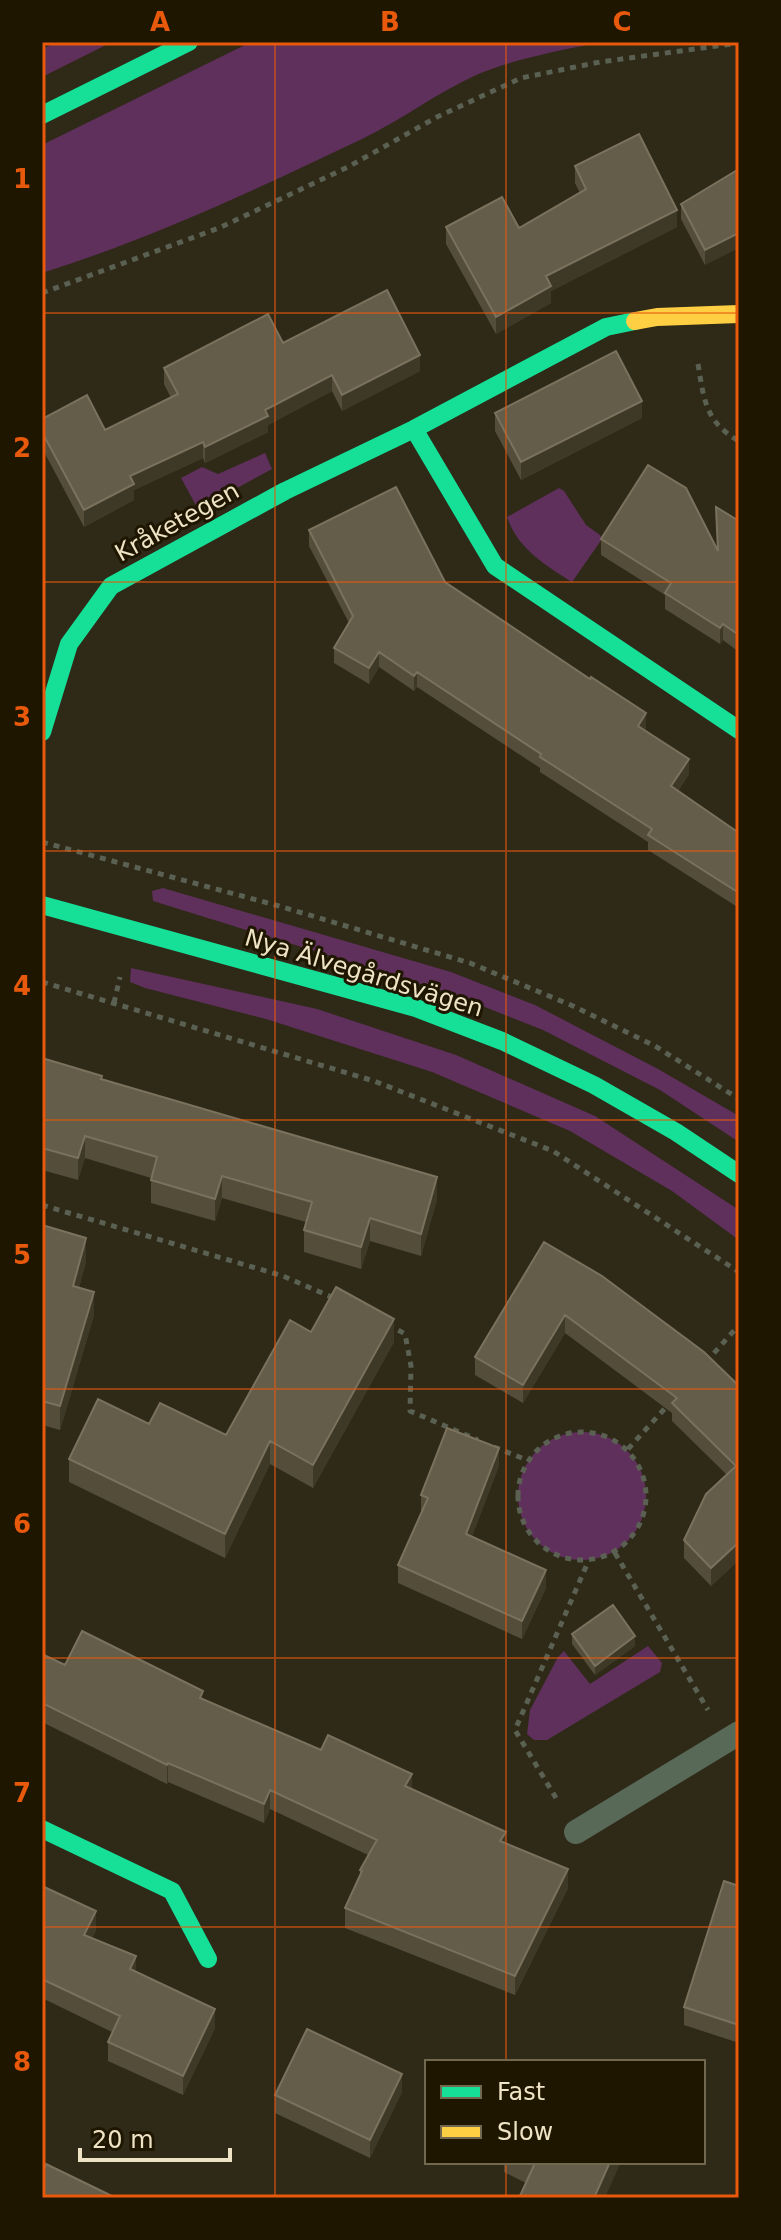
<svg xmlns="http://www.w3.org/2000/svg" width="781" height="2240" font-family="'DejaVu Sans',sans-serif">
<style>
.green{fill:#5f305b}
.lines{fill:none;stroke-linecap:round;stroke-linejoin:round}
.path{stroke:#5b6152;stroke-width:5;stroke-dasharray:6 6;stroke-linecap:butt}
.lane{stroke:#586958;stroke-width:24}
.fast{stroke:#16e098;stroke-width:18}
.slow{stroke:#ffcf43;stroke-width:18}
.wall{fill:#544d3a}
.shaded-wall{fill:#3e3826}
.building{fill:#645d4a;stroke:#7a725d;stroke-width:2}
.grid{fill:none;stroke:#e8590c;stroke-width:2;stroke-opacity:0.55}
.labels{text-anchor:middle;stroke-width:6;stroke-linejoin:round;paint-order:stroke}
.street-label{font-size:24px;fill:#efe3c6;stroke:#1f1600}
.neatline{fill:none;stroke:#e8590c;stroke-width:3}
.grid-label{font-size:26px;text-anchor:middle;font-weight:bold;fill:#e8590c}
</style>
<rect width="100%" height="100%" fill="#2f2918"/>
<!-- green -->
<path class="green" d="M57 42H112L42 77V49Z
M251 42H603C565 49 509 60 474 76 435 94 400 121 362 139 257 189 153 238 42 273V145Z
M265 453 272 469 198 509 181 478 202 467 218 474Z
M559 488 564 491 586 525 600 535 602 539 572 582C545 565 518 549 507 517Z
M163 888 451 972 535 1005 658 1069 739 1116V1142L660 1090 543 1030 447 992 153 901 152 891Z
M131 968 317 1009 456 1055 595 1116 739 1210V1240L672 1191 570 1131 432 1072 266 1019 145 988 130 982Z
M518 1496a64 64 0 1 1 128 0a64 64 0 1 1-128 0Z
M648 1646 662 1663 660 1672 547 1740H534L527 1734 530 1710 558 1657 564 1651 590 1684Z"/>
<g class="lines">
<!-- path -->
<path class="path" d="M42 293 219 228 348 167 437 117 521 78 600 62 739 43
M698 364C704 399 705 422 739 441
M42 842 279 906 470 963 573 1006 655 1046 739 1099
M42 982 374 1081 553 1151 739 1272
M114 1003 120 977
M42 1205 283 1276 336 1299
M388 1324 405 1334 411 1366 410 1411 478 1440
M706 1362 739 1325
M518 1496a64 64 0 1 1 128 0a64 64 0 1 1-128 0Z
M494 1447 527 1460
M628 1449 668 1405
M615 1553 708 1710
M556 1798 515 1730 588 1562"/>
<!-- lane -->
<path class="lane" d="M576 1832 739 1733"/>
<!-- fast -->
<path class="fast" d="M42 115 189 42
M414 429 495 566 739 730
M42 732 69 644 111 586 285 491 414 429 606 327 635 321
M42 905 416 1008 502 1041 594 1085 676 1132 739 1174
M42 1829 172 1891 208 1959"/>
<!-- slow -->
<path class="slow" d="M635 321 657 317 739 314"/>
</g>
<!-- wall -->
<path class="wall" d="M575 166 677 227 551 291V303L496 334 446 244V227L519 228 580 193 575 183Z
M739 169 705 265 681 219V204Z
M283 343 420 371 342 411 332 391 268 425V432L205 463 203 458 134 490V500L84 527 42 448V419L105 430 171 398 164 384V368Z
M495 413 642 418 521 480 495 431Z
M739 521V652L723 640 720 644 665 609V595L601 555V539L717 550Z
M309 530 445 582 646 729 645 730 689 774 678 791 739 833V908L648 850V842L540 772V768L417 687 414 691 379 667 369 684 334 663V648L349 623 309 546Z
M42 1058 437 1199 421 1256 370 1241 361 1269 304 1252V1230L306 1222 222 1198 215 1221 151 1203V1178L85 1158 78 1180 42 1170Z
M42 1225 86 1262 79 1287 94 1315 60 1430 42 1425Z
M544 1242 739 1386V1560L711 1586 684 1558V1540L727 1475 672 1421V1413L565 1333 523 1403 475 1375V1357Z
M311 1332 394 1342 313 1488 270 1464 225 1558 69 1482V1459L149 1424 226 1435Z
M499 1466 472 1536 546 1588 522 1639 398 1583V1565L421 1513V1495Z
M572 1634 635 1646 595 1675 572 1644Z
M42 1654 65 1665 203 1700 412 1789 506 1844 568 1888 515 1995 345 1928V1908L360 1877V1870L368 1855 270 1809 264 1823 168 1782 167 1784 42 1722Z
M42 1886 96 1930 92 1938 136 1972 215 2028 183 2095 108 2061V2042L112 2032 42 1998Z
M739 1886V2043L684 2025V2007Z
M402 2092 370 2158 275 2113V2095Z
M504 2162H621L526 2183 504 2172Z"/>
<!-- shaded-wall -->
<path class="shaded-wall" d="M677 210V227L551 291V303L496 334V317L546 276Z
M739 233V248L705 265V250Z
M420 355V371L342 411V395Z
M332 375V391L268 425V432L205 463V447L265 410Z
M642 401V418L521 480V462Z
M203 442V458L134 490V500L84 527V510L130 476Z
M723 624V640L720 644V628Z
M379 652V667L369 684V668Z
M417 672V687L414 691V676Z
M646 713V729L638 741V726Z
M689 759V774L671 801V786Z
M85 1136V1158L78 1180V1158Z
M222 1176V1198L215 1221V1199Z
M437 1177V1199L421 1256V1234Z
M370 1218V1241L361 1269V1247Z
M86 1238V1262L73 1309V1286Z
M94 1292V1315L60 1430V1406Z
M565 1315V1333L523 1403V1385Z
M394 1319V1342L313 1488V1465Z
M270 1441V1464L225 1558V1534Z
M499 1448V1466L466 1552V1534Z
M739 1542V1560L711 1586V1568Z
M546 1570V1588L522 1639V1621Z
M635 1636V1646L595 1675V1666Z
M168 1763V1782L167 1784V1765Z
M412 1774V1793L405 1786Z
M270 1790V1809L264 1823V1804Z
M506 1832V1851L500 1841Z
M568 1869V1888L515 1995V1976Z
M96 1911V1930L84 1954V1935Z
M136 1956V1975L130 1969Z
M215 2009V2028L183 2095V2076Z
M402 2074V2092L370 2158V2140Z
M610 2162H621L605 2198H594Z"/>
<!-- building -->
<path class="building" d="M639 134 677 210 546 276 551 286 496 317 446 227 502 197 519 228 586 189 575 166Z
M739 169V233L705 250 681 204Z
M387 290 420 355 342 395 332 375 265 410 268 416 205 447 203 442 130 476 134 484 84 510 42 432V419L87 395 105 430 178 394 164 368 268 314 283 343Z
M616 351 642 401 521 462 495 413Z
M648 465 686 488 718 551 716 507 739 521V635L723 624 720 628 665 593 671 583 601 539Z
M396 487 445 582 590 679 591 677 646 713 638 726 689 759 671 786 739 833V893L648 835 652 829 540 757 541 754 417 672 414 676 379 652 369 668 334 648 353 616 309 530Z
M42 1058 102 1076 101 1079 437 1177 421 1234 370 1218 361 1247 304 1230 312 1202 222 1176 215 1199 151 1180 157 1157 85 1136 78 1158 42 1148Z
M42 1225 86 1238 73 1286 94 1292 60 1406 42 1401Z
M544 1242 602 1276 704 1352 739 1386V1542L711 1568 684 1540 706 1494 736 1466 672 1403 677 1398 565 1315 523 1385 475 1357Z
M336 1287 394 1319 313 1465 270 1441 225 1534 69 1459 98 1399 149 1424 160 1403 226 1435 290 1320 311 1332Z
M447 1428 499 1448 466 1534 546 1570 522 1621 398 1565 428 1498 421 1495Z
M613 1605 635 1636 595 1666 572 1634Z
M82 1631 203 1691 200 1698 321 1750 328 1735 412 1774 405 1786 506 1832 500 1841 568 1869 515 1976 345 1908 362 1871 360 1870 377 1840 270 1790 264 1804 168 1763 167 1765 42 1703V1654L65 1665Z
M724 1881 739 1886V2025L684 2007Z
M42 1886 96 1911 84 1935 136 1956 130 1969 215 2009 183 2076 108 2042 120 2016 42 1979Z
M307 2029 402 2074 370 2140 275 2095Z
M532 2162H610L594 2198H519L535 2163Z
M46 2164 116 2198H42V2173Z"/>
<!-- grid -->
<path class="grid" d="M275 42V2198M506 42V2062M42 313H739M42 582H739M42 851H739M42 1120H739M42 1389H739M42 1658H739M42 1927H739M506 2162V2198"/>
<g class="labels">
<!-- street labels -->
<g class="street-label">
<text transform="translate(177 522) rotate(-29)" y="8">Kråketegen</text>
<text transform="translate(364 973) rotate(17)" y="8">Nya Älvegårdsvägen</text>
</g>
</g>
<!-- border -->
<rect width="781" height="2240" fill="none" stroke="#1f1600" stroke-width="88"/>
<!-- legend -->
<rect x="425" y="2060" width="280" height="104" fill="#1f1600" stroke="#72684f" stroke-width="2"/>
<rect x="441" y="2086" width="40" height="12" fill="#16e098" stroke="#72684f" stroke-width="2"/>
<text x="497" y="2100" font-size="24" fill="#efe3c6">Fast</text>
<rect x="441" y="2126" width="40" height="12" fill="#ffcf43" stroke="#72684f" stroke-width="2"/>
<text x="497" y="2140" font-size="24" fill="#efe3c6">Slow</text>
<!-- scale -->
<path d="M80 2148v12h150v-12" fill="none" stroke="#efe3c6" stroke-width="4"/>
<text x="92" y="2148" font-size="24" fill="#efe3c6" stroke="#1f1600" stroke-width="6" paint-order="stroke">20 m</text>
<rect x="44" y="44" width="693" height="2152" class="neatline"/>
<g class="grid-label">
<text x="160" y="31">A</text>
<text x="390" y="31">B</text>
<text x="622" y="31">C</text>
<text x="22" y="188">1</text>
<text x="22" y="457">2</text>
<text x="22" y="726">3</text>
<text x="22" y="995">4</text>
<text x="22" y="1264">5</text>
<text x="22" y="1533">6</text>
<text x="22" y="1802">7</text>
<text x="22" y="2071">8</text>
</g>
</svg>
